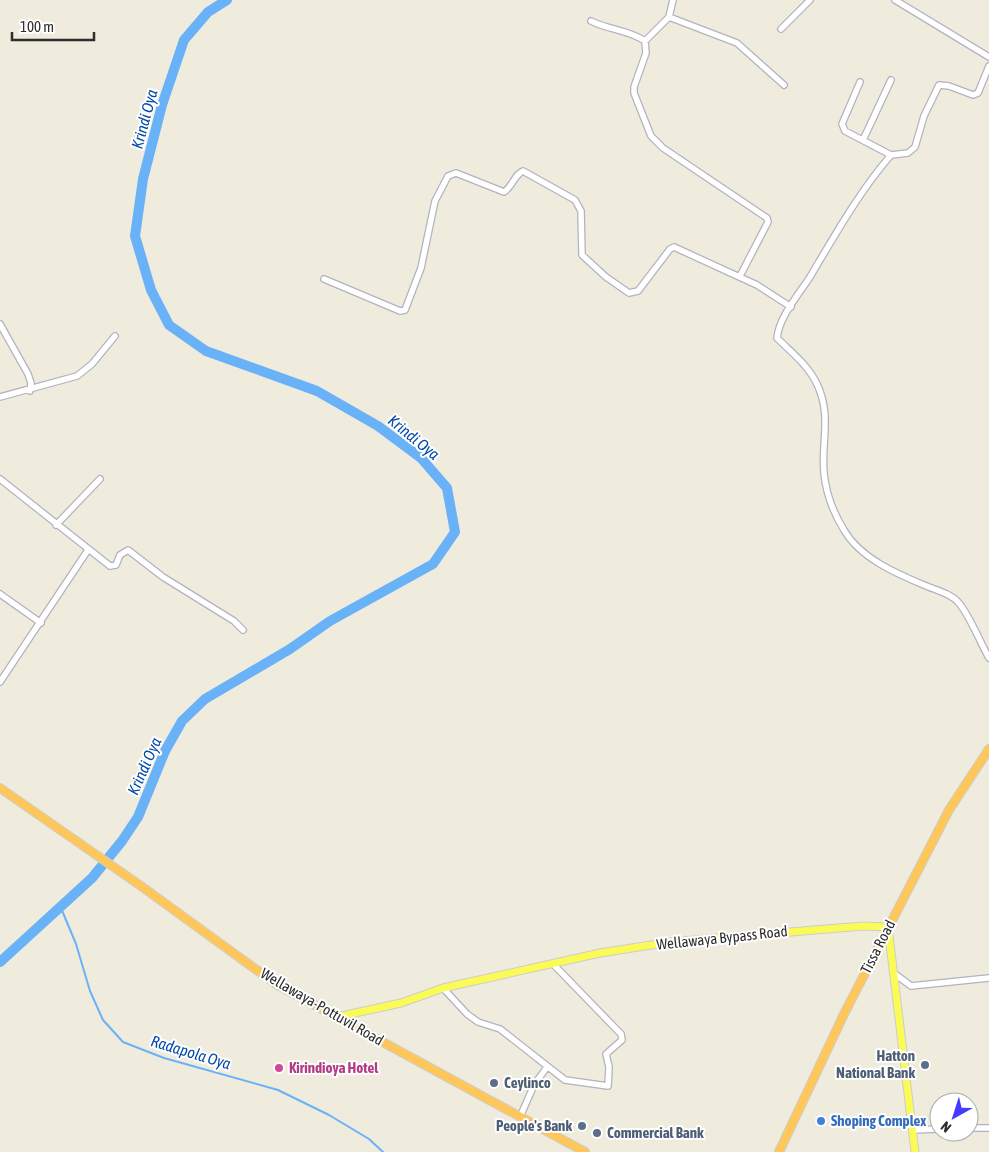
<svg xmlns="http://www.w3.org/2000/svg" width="989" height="1152" font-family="'Asap Condensed',sans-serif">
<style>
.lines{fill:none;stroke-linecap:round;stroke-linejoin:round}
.stream{stroke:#6ab2f8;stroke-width:2}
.river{stroke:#6ab2f8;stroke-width:10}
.minor-casing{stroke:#b3b2c1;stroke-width:8}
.major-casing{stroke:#cdcdcd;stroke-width:9}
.highway-casing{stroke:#cdcdcd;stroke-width:10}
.minor{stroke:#fff;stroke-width:5.5}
.major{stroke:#fbfb57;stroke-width:7}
.highway{stroke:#ffc759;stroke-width:8}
.service-dot{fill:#5c6f8a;stroke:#fff;stroke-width:2}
.hotel-dot{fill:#d1479c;stroke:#fff;stroke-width:2}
.shop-dot{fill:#3f7fe0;stroke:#fff;stroke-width:2}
.labels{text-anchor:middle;stroke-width:4;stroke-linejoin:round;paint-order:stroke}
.street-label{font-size:15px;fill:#2d2d2d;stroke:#fff}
.service-label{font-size:15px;font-weight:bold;fill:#4e5e75;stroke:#fff;text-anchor:end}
.hotel-label{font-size:15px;font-weight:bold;fill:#b23c85;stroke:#fff;text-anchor:start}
.shop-label{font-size:15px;font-weight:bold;fill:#366cbe;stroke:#fff;text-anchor:start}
.water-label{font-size:16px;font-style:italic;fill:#034aaa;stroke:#fff}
</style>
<rect width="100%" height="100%" fill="#efecde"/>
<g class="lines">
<!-- stream -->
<path class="stream" d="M61 908 76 944 90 991 103 1020 123 1042 164 1058 278 1090 329 1115 369 1139 383 1152"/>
<!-- river -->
<path class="river" d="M0 962 92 878 122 841 138 817 165 751 182 721 205 699 290 649 330 621 433 564 455 532 447 488 421 458 378 426 317 391 206 351 169 325 151 290 135 236 143 179 162 105 184 40 208 12 227 0"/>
<defs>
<path id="minor" d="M895 0 989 57
M669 17 737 43 784 85
M591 21C609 30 629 30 645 41L646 53 634 87V93L651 136 663 148 767 218 768 222 740 276
M781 29 810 0
M645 41 669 17 673 0
M989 66 978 93 973 95 949 86 939 85 924 116 915 147 908 153 891 155C859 192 835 235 810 277 799 294 779 317 777 338 791 352 808 365 817 384 832 416 821 441 824 473 826 493 834 514 844 530 860 558 897 574 924 585 935 590 950 593 958 602 968 612 981 644 989 658
M860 82 842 124 845 131 891 155
M863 140 891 80
M324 279 400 311 405 310 421 268 435 201 448 176 456 173 504 192C513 186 514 175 523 171L575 200 581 211 582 255 606 277 629 293 638 291 670 249 674 247 757 285 791 307
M0 324 28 374 31 383 30 391
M0 397 77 376 92 364 115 336
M0 479 110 566 116 565 120 555 128 550 163 577 234 621 243 630
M56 525 100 479
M0 594 41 623
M0 682 88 550
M895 974 911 986 989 978
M443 988 467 1014 478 1022 500 1029 565 1080 608 1086 609 1067 606 1054 622 1040 621 1034 553 964
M520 1117 534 1085 547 1067
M969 1128H989
M913 1130 939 1129"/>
<path id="major" d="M337 1017 401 1003 443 988 600 953 670 942 863 926 888 927 915 1152"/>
<path id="highway" d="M0 788 141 886 276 984 585 1152
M779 1152 844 1014 949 810 989 749"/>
</defs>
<!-- minor casing -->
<use href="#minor" class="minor-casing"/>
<!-- major casing -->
<use href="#major" class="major-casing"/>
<!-- highway casing -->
<use href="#highway" class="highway-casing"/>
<!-- minor -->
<use href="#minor" class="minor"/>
<!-- major -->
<use href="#major" class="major"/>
<!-- highway -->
<use href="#highway" class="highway"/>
</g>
<!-- markers -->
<g class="service-dot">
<circle cx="925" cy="1065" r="5"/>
<circle cx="494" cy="1083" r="5"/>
<circle cx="582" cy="1126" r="5"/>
<circle cx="597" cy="1133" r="5"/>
</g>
<circle class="hotel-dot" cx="279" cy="1068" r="5"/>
<circle class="shop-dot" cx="821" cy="1121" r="5"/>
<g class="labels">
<!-- street labels -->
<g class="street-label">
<text transform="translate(722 938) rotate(-6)" y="5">Wellawaya Bypass Road</text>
<text transform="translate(878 947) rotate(-63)" y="5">Tissa Road</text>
<text transform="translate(322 1007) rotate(30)" y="5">Wellawaya-Pottuvil Road</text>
</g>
<!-- service labels -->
<g class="service-label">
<text x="915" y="1061">Hatton<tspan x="915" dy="17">National Bank</tspan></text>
<text x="504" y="1088" text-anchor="start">Ceylinco</text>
<text x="572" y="1131">People's Bank</text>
<text x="607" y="1138" text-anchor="start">Commercial Bank</text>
</g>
<!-- hotel labels -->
<g class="hotel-label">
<text x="289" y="1073">Kirindioya Hotel</text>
</g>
<!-- shop labels -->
<g class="shop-label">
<text x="831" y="1126">Shoping Complex</text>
</g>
<!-- water labels -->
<g class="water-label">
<text transform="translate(144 119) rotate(-75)" y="6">Krindi Oya</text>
<text transform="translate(414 437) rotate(39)" y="6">Krindi Oya</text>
<text transform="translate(144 766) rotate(-66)" y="6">Krindi Oya</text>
<text transform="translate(191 1052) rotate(17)" y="6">Radapola Oya</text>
</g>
</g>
<!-- north arrow -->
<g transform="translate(954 1117) rotate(219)"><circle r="24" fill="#ffffff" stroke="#ababab"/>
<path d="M0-4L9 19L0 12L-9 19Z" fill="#443bff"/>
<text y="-8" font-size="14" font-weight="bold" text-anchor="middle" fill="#2d2d2d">N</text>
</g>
<!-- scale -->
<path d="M12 32v8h82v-8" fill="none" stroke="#2d2d2d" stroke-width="2.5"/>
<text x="20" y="32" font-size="15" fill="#2d2d2d" stroke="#ffffff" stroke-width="4" paint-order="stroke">100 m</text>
</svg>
